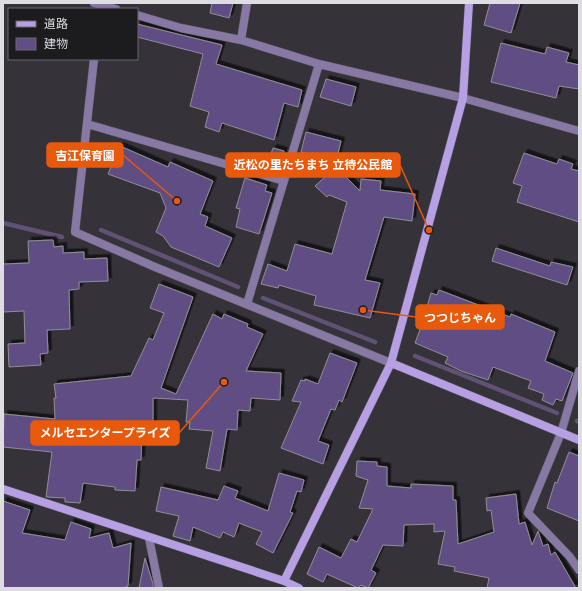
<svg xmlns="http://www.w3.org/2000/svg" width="582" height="591" font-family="'Source Serif 4','Noto Sans JP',serif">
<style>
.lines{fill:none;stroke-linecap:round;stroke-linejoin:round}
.stream{stroke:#605274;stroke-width:4.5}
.building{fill:#614e84;stroke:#908e95;filter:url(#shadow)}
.street-casing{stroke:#535257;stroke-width:9}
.secondary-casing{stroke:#535257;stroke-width:9}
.street{stroke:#8779a4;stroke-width:8}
.secondary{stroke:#b79fe4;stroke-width:8}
.leader{fill:none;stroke:#e8590c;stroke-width:1.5}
.callout-dot{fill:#e8590c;stroke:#1c1b1e;stroke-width:1.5}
.callout{fill:#e8590c;stroke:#e8590c;stroke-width:1.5}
.callout-label{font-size:12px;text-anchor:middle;font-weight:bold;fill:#fff}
</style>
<defs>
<filter id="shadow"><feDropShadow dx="3.5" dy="-3.5" stdDeviation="0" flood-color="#0009"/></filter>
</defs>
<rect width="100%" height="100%" fill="#353339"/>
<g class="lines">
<!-- stream -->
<path class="stream" d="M3 223 62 237
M101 230 238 287
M263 298 375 342
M415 356 557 413
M577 421 579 422"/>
</g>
<!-- building -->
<path class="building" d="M212 3H233L229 18 210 13Z
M490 3H520L511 33 484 25Z
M137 24 222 45 216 64 302 90 298 107 284 103 274 140 222 123 219 132 205 127 209 112 190 106 203 54 137 37Z
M501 43 545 54 547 47 569 53 566 62 579 65V89L559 86 556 98 491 82Z
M326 79 356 87 351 106 320 97Z
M306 132 341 141 336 162 301 152Z
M120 146 168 167 170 162 213 181 200 214 208 217 205 226 232 238 219 267 171 247 163 236 156 232 166 208 160 193 108 174Z
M273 148 284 151 278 170 267 166Z
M524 153 557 164 559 159 573 164 571 169 579 171V222L517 202 522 186 513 183Z
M336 167 360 191 361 179 381 181 380 190 415 194 412 221 384 217 365 280 380 283 370 318 314 305 316 296 279 285 278 288 261 284 268 264 287 271 295 244 332 254 347 202 329 195 327 197 315 186Z
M245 178 267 185 265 191 272 193 259 234 236 227 240 209 236 208Z
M53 240 54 247 63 246V253L84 252V259L107 258 108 281 79 282V289L69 290 70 329 47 330 48 353 40 354 41 365 9 367 8 344 25 343 24 311 3 312V264L29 263 28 241Z
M496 248 550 266 551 262 573 267 567 285 492 261Z
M159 284 193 297 161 388 176 394 213 314 222 319 224 314 248 324 247 327 263 334 246 371 281 373 280 400 251 398 250 411 238 410 237 430 227 429 220 471 206 468 213 431 189 429 190 422H186L188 400 153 398V431H142L141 460H137L135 491 115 490V487L83 483 80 503 65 502V498L46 497 52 452 3 447 4 414 55 419 54 398H56L54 384 131 376 149 338 153 340 164 313 150 308Z
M439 290 510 317 511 314 555 332 545 361 573 373 562 401 556 399 553 405 542 400 544 394 528 388 531 381 493 367 488 380 461 371 445 363 448 357 415 343 421 327 419 326 427 307 431 293 437 295Z
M330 353 357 363 342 402 339 400 335 410 331 409 318 441 329 445 323 464 281 448 301 402 292 401 301 380 305 381V379L318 384Z
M569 452 579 456V521L547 508 555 482 557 483Z
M357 461 377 462V466L387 467V486L411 488V484L453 486V500H456L458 544 494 532 491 510 487 511 486 498 516 494 519 524 525 522 532 545 538 531 543 546 548 544 551 555 555 552 576 588H487L489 578 454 571 455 567 438 564 445 531 434 532V524L404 525 403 546 383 545 371 570 376 573 368 588 361 585 358 588 327 574 323 582 307 574 319 547 341 558 351 539 357 542 373 509 359 508 368 480 356 476Z
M279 473 304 480 301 492 297 491 290 512 293 513 273 553 256 544 262 532 239 523 234 537 223 532 220 538 193 527 190 541 173 536 179 516 156 511 161 487 218 500 224 486 238 491 235 498 268 511Z
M3 501 30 510 22 533 65 540 71 522 91 529 89 538 109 533 113 548 131 543 128 586 123 588H3Z
M145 558 153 584V588H139Z"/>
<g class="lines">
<defs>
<path id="street" d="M94 3 116 9
M137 15 181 28 241 40 319 64 463 98 579 131
M241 40 247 3
M94 59 75 232 155 267 391 363
M87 124 284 181
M247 304 319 64
M579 371 561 433 528 513 570 557 579 570
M149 538 159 588"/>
<path id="secondary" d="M391 363 579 440
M3 489 284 581 299 588
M284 581 391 363 463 98 469 3"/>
</defs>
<!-- street casing -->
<use href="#street" class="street-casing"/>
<!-- secondary casing -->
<use href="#secondary" class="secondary-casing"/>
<!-- street -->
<use href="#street" class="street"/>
<!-- secondary -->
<use href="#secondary" class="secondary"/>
</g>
<!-- callouts -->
<path class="leader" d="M177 201L123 155M429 230L400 165M363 310L416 317M224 382L179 433"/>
<g class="callout-dot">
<circle cx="177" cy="201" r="4"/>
<circle cx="429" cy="230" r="4"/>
<circle cx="363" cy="310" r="4"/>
<circle cx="224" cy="382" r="4"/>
</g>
<g class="callout">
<rect x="47" y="143" width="76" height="24" rx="4"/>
<rect x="226" y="153" width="174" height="24" rx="4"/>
<rect x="416" y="305" width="88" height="24" rx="4"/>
<rect x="31" y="421" width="148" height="24" rx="4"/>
</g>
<g class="callout-label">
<text x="85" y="160">吉江保育園</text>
<text x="313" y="169">近松の里たちまち 立待公民館</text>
<text x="460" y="322">つつじちゃん</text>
<text x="105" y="437">メルセエンタープライズ</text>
</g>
<!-- border -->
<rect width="582" height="591" fill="none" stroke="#dedde1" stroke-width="8"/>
<!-- legend -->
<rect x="8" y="8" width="130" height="52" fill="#1c1b1e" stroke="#6a696c"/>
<rect x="16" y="21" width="20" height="6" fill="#b79fe4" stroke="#6a696c"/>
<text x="44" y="28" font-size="12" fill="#dedde1">道路</text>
<rect x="16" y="38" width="20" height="12" fill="#614e84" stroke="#6a696c"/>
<text x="44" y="48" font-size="12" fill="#dedde1">建物</text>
</svg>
